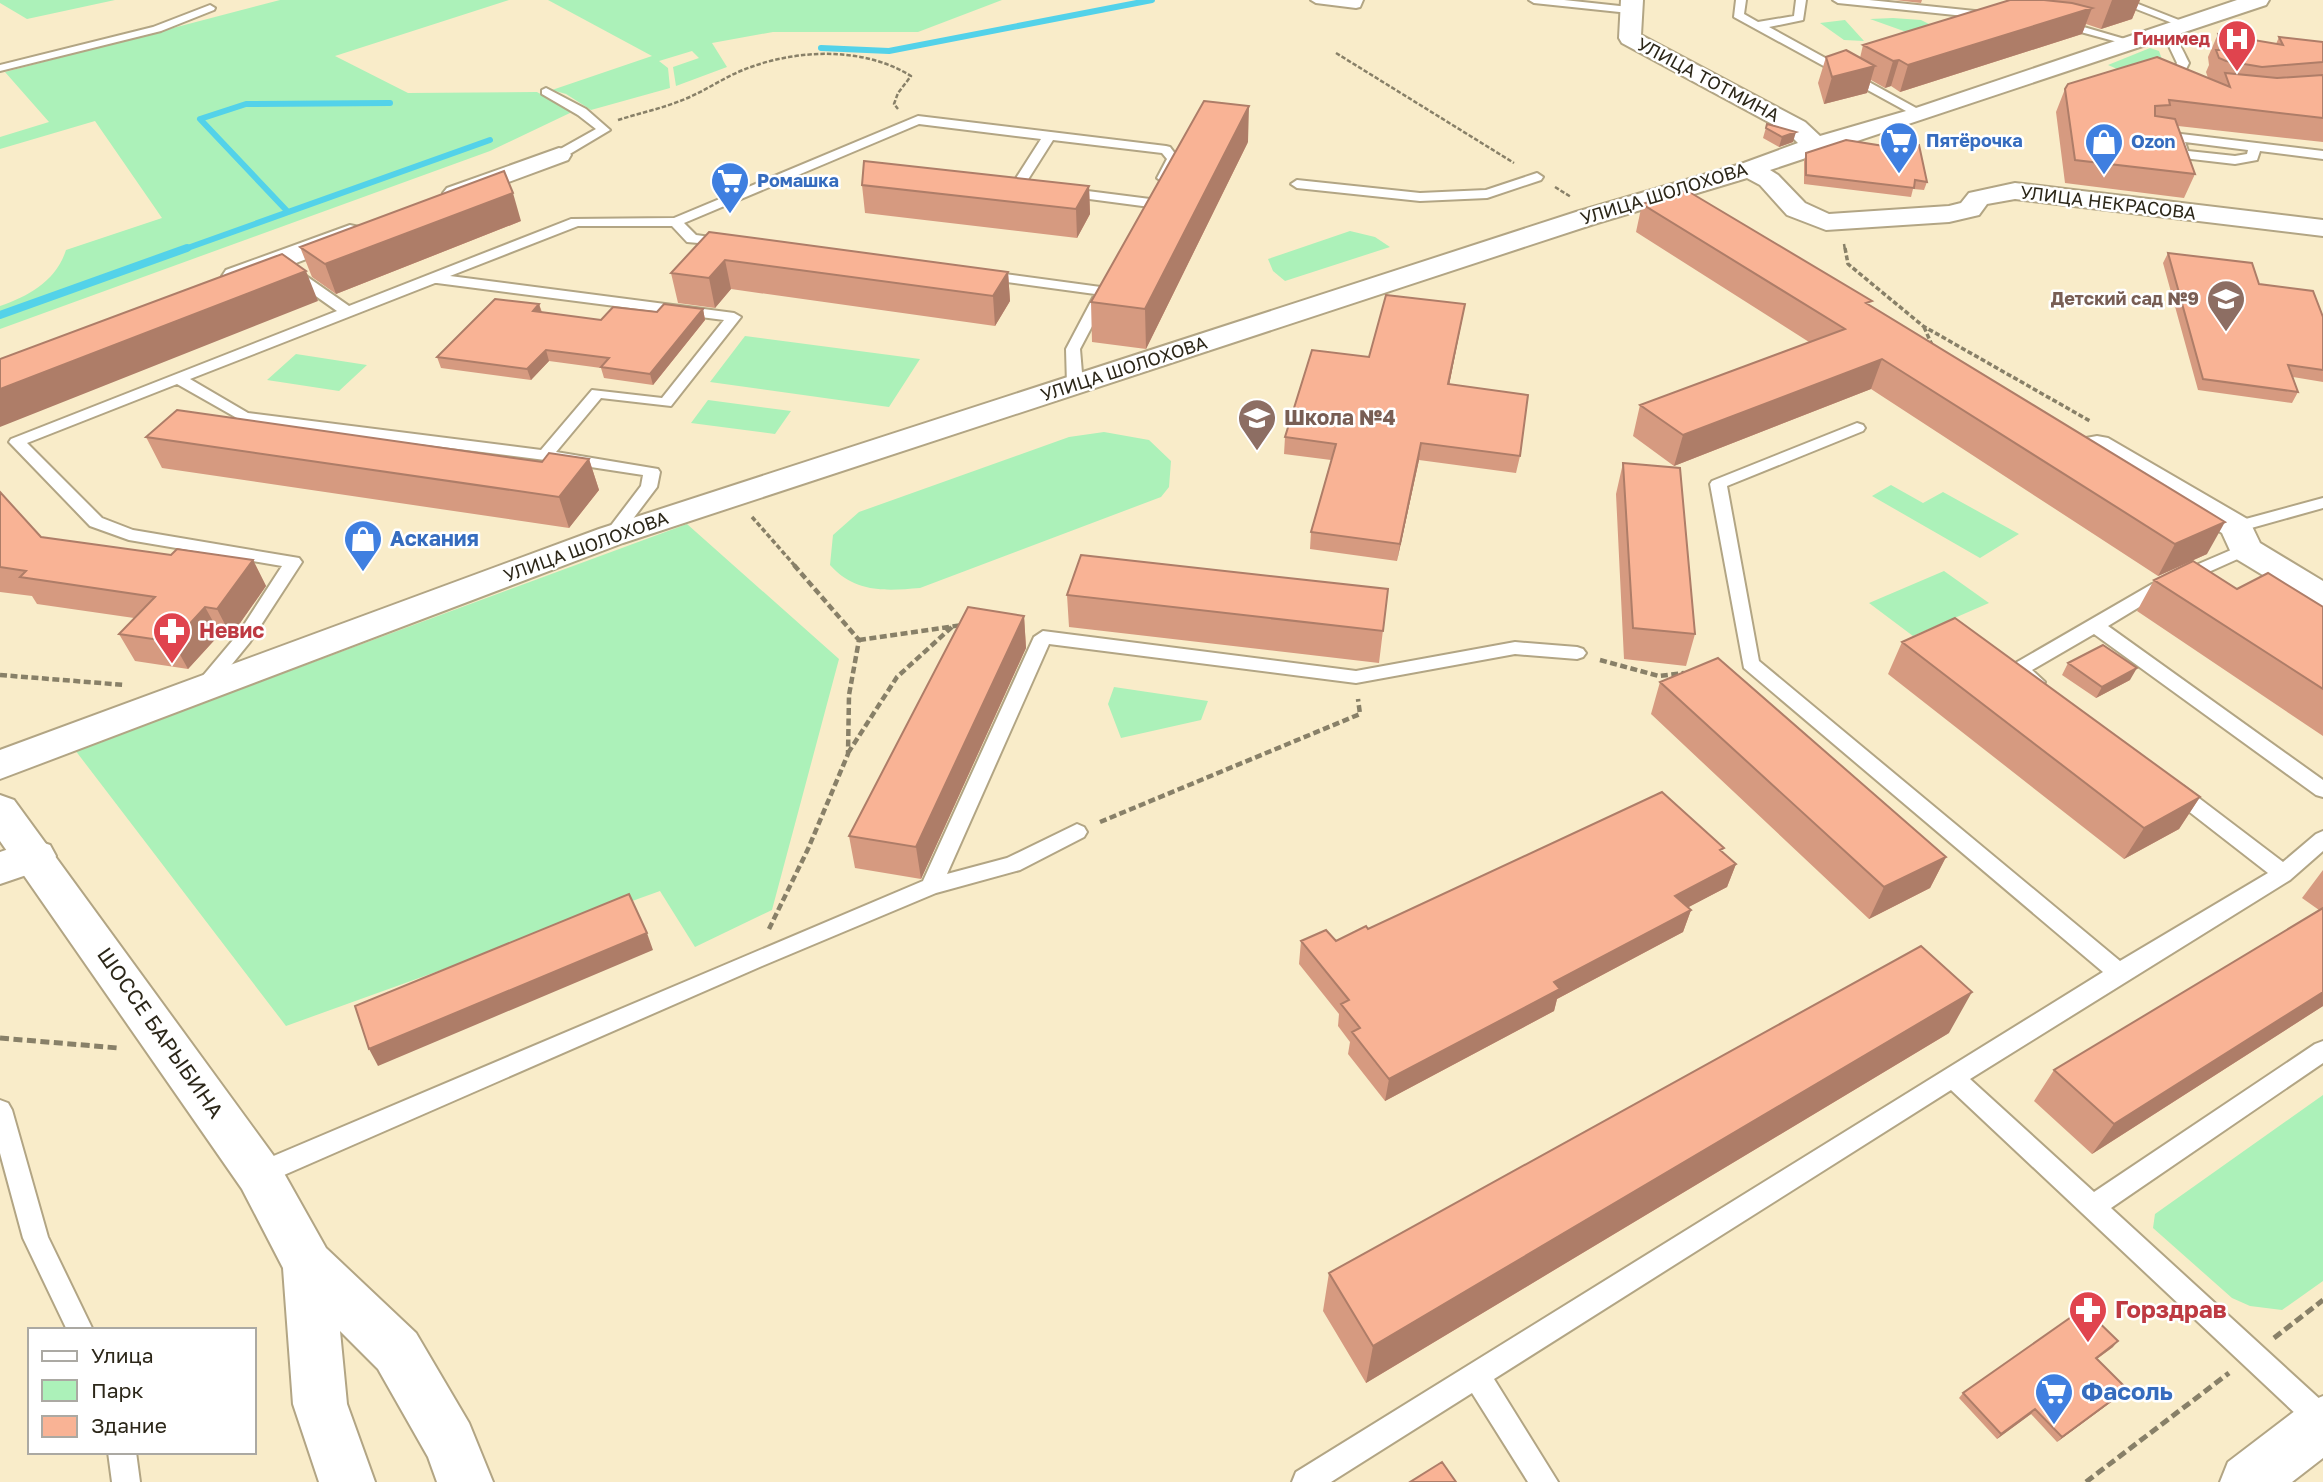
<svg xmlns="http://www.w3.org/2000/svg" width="2323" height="1482" font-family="'Golos Text',sans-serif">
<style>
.green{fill:#acf1b9}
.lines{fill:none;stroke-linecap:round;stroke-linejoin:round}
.stream-far1{stroke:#53d2e9;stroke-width:6}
.stream{stroke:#53d2e9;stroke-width:8}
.service-casing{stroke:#b2a584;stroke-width:4}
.minor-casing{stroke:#b2a584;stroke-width:4}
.secondary-casing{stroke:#b2a584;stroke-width:4}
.path-far3{stroke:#888068;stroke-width:2.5;stroke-dasharray:4.5 2;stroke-linecap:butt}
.path-far2{stroke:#888068;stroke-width:3.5;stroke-dasharray:5 2.5;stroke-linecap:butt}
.path-far1{stroke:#888068;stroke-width:4.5;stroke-dasharray:7 3.5;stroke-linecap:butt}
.path{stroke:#888068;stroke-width:5;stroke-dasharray:9 4.5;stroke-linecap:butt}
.service{fill:#fff;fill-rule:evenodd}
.minor{fill:#fff;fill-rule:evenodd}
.secondary{fill:#fff;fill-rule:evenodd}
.wall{fill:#d69a80}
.shaded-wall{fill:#ae7d68}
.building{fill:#f9b395;stroke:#ae7d68;stroke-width:2}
.labels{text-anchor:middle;stroke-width:5;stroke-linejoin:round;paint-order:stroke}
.far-health-label{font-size:18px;font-weight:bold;fill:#be3a42;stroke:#fff;text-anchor:end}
.far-street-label{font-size:18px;fill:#2c2719;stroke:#fff}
.far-shop-label{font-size:18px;font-weight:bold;fill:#366cbe;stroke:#fff;text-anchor:start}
.far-education-label{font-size:18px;font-weight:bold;fill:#785e54;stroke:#fff;text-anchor:end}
.education-label{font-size:21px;font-weight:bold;fill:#785e54;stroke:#fff;text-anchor:start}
.shop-label{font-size:21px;font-weight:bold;fill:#366cbe;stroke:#fff;text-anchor:start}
.health-label{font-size:21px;font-weight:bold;fill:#be3a42;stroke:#fff;text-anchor:start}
.street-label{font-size:21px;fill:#2c2719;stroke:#fff}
.near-health-label{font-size:24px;font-weight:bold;fill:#be3a42;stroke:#fff;text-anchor:start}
.near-shop-label{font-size:24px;font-weight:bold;fill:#366cbe;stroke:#fff;text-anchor:start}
</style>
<rect width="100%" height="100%" fill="#f9ecc9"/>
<!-- green -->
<path class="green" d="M0 0H115L27 19 0 3Z
M280 0H509L335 56 408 93 537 92 572 112 490 151 0 329V306C29 296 56 281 66 250L162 218 95 121 0 149V137L49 122 5 72Z
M548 0H1002L918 32H773L712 43 727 67 676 86 673 67 699 58 692 51 659 61 668 68 670 88 591 110 566 94 552 90 652 56Z
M1893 18 1921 20 1939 29 1912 34 1870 19Z
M1845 20 1864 41 1844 40 1820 23Z
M2150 48 2159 51 2164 65 2129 74 2108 65Z
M1350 231 1375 237 1390 247 1285 281 1273 271 1268 259Z
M745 336 920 359 889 407 710 382Z
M296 354 367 365 339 391 267 380Z
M708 400 791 411 775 434 691 423Z
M1104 432 1149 440 1171 461 1169 487 1161 497 920 588C885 591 855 593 830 565L833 535 859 512 1069 437Z
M1891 485 1923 503 1943 492 2019 534 1980 558 1872 496Z
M687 524 839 659 772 910 695 947 660 891 286 1026 75 750Z
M1944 571 1989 603 1913 636 1869 603Z
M1114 687 1208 701 1201 720 1121 738 1108 704Z
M2323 1095V1281L2282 1310 2250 1306 2232 1298 2153 1228 2155 1214Z"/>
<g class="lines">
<!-- stream-far1 -->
<path class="stream-far1" d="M821 48 889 51 1152 0
M288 212 200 119 246 104 390 103
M182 250 490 140"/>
<!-- stream -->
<path class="stream" d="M0 315 187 248"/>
<defs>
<path id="service" d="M1311 0H1363L1360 7 1356 8 1316 3Z
M1529 0H1564L1629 7 1634 10 1629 13 1534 3Z
M1736 0H1746L1744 14 1758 22 1794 16 1796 0H1806L1803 20 1769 27 1927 114 1917 117 1734 17Z
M1833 0H1869L1994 13 1999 16 1994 19 1838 3Z
M2113 0H2128L2189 24 2180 26Z
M210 5 215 8 214 10 161 31 0 71V65L153 27Z
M2055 21H2063L2135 42 2125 44 2055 25Z
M2154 31C2175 29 2181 47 2189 63L2186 69 2189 75 2201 82V86C2189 89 2179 79 2174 69L2177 63 2167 42 2154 35Z
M546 88 586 109 610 130 563 158H555V152L596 129 578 115 542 94V90Z
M918 116 1166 146 1170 147 1179 159 1167 181 1163 182 1157 178 1167 159 1162 153 1053 140 1022 189 1017 190 1011 186 1041 139 919 124 684 223 696 235 732 240V246L687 242 672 226H578L450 276 734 313 741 317 671 406 601 398 556 452 658 469 660 472 657 487 617 540 611 541 603 536 641 486 643 475 545 460 244 422 177 384 27 443 102 518 133 530 299 558 302 562 250 642 207 695H193L191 690 238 634 282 566 129 540 90 526 9 442 11 439 337 311 286 275V269H296L349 306 571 219 674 218ZM435 283H437L724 320 662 398 592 390 541 450 248 413 190 379Z
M2156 131 2323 151V159L2260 151 2257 160 2235 164 2183 158 2177 154 2172 141 2152 138V132ZM2185 142 2248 150 2247 154 2235 156 2188 151Z
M1537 173 1543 177 1541 180 1487 198 1420 201 1297 188 1291 184 1297 180 1420 193 1486 190Z
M1064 188 1150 199 1157 203 1150 207 1059 195 1058 192Z
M982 271 1108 288 1110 292 1080 349 1083 385 1080 388H1070L1067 385 1066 349 1095 294 977 278V272Z
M1857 423 1863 425 1865 428 1863 431 1727 486 1759 661 2120 961 2268 873 2169 796 2166 791 2169 786 2176 784 2183 786 2283 862 2316 834 2323 831V851L2290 880 1970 1079 2094 1192 2315 1044 2323 1041V1063L2111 1208 2323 1402V1434L2313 1430 1951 1090 1494 1379 1558 1482H1528L1472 1393 1331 1482H1292L1296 1472 2103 972 1744 668 1710 484 1712 481Z
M2323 498V508L2237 532 2229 527 2231 523Z
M2245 544 2251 545 2254 549 2251 553 2164 592 2108 626 2323 780V797L2316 795 2094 634 2032 670 2045 682 2043 686H2029L2010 669 2012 665 2152 584Z
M1043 631 1356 671 1515 642 1577 647 1583 649 1586 653 1583 657 1577 659 1515 654 1356 683 1049 644 947 874 1007 858 1077 824 1084 827 1087 832 1084 837 1020 870 936 893 762 966 268 1182 259 1185 250 1182 247 1174 250 1166 923 881 1034 637Z
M0 1100 8 1103 12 1110 48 1237 93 1330H67L23 1238 0 1153Z
M108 1452H136L140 1482H112Z"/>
<path id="minor" d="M1621 0H1643L1641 35 1805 122 1820 136 1913 109 2237 0H2269L2266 5 1770 170 1778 175 1805 203 1829 214 1949 206 1961 203 1969 193 2015 183 2323 220V236L2015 199 1987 204 1979 215 1949 222 1826 230 1787 215 1760 185 1747 178 1594 224 623 543 0 779V750L599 529 1576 212 1741 164 1798 143 1787 132 1622 43 1619 38Z
M559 148 568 150 571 155 568 160 465 198 456 201 447 198 443 193 447 188Z
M350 225 359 227 363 233 359 239 246 282 236 284 226 282 222 276 226 270Z
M2097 436 2108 438 2249 520 2260 543 2323 581V607L2311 604 2233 557 2222 533 2086 452 2081 445 2086 438Z
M35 840 50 845 56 856 50 867 0 884V852Z"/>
<path id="secondary" d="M0 795 14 800 276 1159 326 1248 416 1333 469 1423 493 1482H437L428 1457 378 1369 340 1331 347 1404 375 1482H319L293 1404 283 1268 242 1189 0 841Z
M2323 1396V1458L2292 1482H2220L2228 1462 2304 1404Z"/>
</defs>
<!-- service casing -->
<use href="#service" class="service-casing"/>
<!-- minor casing -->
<use href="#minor" class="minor-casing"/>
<!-- secondary casing -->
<use href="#secondary" class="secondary-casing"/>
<!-- path-far3 -->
<path class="path-far3" d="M1336 53 1514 163
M618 120C640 113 664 108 685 99 705 91 723 78 743 70 795 49 863 46 911 76L898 93 894 104 898 109
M1555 187 1571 197
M1844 244 1845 250"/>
<!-- path-far2 -->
<path class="path-far2" d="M1845 248 1848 264 1923 326 2090 421
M1924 327 1932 345
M752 517 796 567"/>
<!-- path-far1 -->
<path class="path-far1" d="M794 565 859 640
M859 640 962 625
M1600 660 1659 676 1684 673
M0 675 125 685
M848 753 897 677 953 626
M1100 822 1360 714 1358 699
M769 929 808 849 848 754 849 695 859 640"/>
<!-- path -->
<path class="path" d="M0 1038 118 1048
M2274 1338 2323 1300
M2086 1482 2229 1373"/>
<!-- service -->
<use href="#service" class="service"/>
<!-- minor -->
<use href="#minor" class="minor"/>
<!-- secondary -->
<use href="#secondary" class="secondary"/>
</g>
<!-- wall -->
<path class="wall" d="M1895 0H1922L1921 3Z
M2010 0H2140L2132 19 2101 29 2086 24 2082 34 1900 92 1891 86 1885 88 1871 80 1867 93 1824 104 1818 83 1826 57 1860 58 1863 45Z
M2218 34 2276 44 2279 37 2323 42V142L2178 126 2195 174 2184 198 2065 183 2056 112 2065 89 2208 78 2206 72 2209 65 2208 57Z
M1767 124 1793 142 1779 147 1763 138Z
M1885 140 1927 182 1924 190 1913 189 1911 197 1804 184V161L1806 153 1883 146Z
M1248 142 1146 349 1092 342 1091 302Z
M862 185 1089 186 1090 214 1077 238 865 213Z
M1642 204 1870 305 2207 554 2158 576 1871 389 1674 466 1633 436 1640 405 1809 342 1636 232Z
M521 221 336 294 312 277 300 247Z
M709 232 1008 272 1010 301 995 326 731 289 715 308 678 303 671 273Z
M2168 253 2259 284 2323 317V382L2293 377 2298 392 2292 403 2198 390 2163 263Z
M539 304 542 312 601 320 657 312 703 309 705 320 653 385 604 378 601 368 549 361 531 380 441 368 437 357Z
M1465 304 1449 385 1520 456 1516 473 1419 460 1397 561 1310 549 1311 532 1331 460 1284 454 1285 437 1369 357Z
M146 437 542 462 589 459 599 490 569 528 162 468Z
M1623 463 1695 634 1686 666 1624 659 1616 494Z
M0 492 41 537 171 555 253 560 266 586 231 636 220 634 188 669 135 661 119 634 134 618 37 604 32 596 0 592Z
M2154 580 2237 589 2323 607V736L2137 611Z
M1388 589 1379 663 1069 627 1067 595Z
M1024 616 1026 648 921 879 855 868 849 836Z
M1902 642 2200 797 2179 829 2124 859 1888 674Z
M2068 663 2130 680 2096 698 2062 675Z
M1660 682 1946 857 1930 888 1869 919 1651 714Z
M1722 852 1736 864 1727 887 1688 907 1691 910 1683 932 1557 999 1554 1011 1385 1101 1348 1054 1350 1042 1338 1026 1339 1014 1299 964 1301 941H1336L1368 929Z
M2323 870V1006L2092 1154 2034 1101 2054 1070 2319 910 2302 898Z
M1949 1033 1366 1383 1323 1311 1329 1273Z
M2113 1347 2097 1359 2122 1394 2057 1442 2031 1414 1997 1439 1959 1398 1963 1393Z"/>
<!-- shaded-wall -->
<path class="shaded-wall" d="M2112 0H2140L2132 19 2101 29Z
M2092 8 2082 34 1900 92 1908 65Z
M1899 60 1891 86 1885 88 1893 61Z
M1875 66 1867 93 1824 104 1832 77Z
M1249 106 1248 142 1146 349 1145 309Z
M1796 132 1793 142 1779 147 1782 137Z
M1089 186 1090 214 1077 238 1076 209Z
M513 193 521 221 336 294 325 264Z
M725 260 731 289 715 308 709 278Z
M306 271 318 301 0 427V389Z
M1008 272 1010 301 995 326 993 296Z
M539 304 542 315 533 311Z
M1465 304 1462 320 1446 401 1448 384Z
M703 309 705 320 653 385 650 374Z
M546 350 549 361 531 380 527 369Z
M1882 359 1871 389 1674 466 1683 435Z
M1421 443 1419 460 1397 561 1400 544Z
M589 459 599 490 569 528 559 497Z
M2225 522 2207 554 2158 576 2175 544Z
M253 560 266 586 231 636 217 609Z
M205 607 220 634 188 669 173 642Z
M1024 616 1026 648 921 879 916 847Z
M2137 668 2130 680 2096 698 2102 687Z
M2200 797 2179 829 2124 859 2144 828Z
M1946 857 1930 888 1869 919 1884 887Z
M1736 864 1727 887 1668 918 1675 896Z
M1691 910 1683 932 1557 999 1554 1011 1385 1101 1389 1079 1554 982Z
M647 933 653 950 378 1066 369 1049Z
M1972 992 1949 1033 1366 1383 1373 1346Z
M2323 992V1006L2092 1154 2114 1124Z
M2118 1341 2113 1347 2091 1363 2096 1358Z
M2127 1389 2122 1394 2057 1442 2062 1437Z
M2035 1409 2031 1414 1997 1439 2001 1434Z"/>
<!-- building -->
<path class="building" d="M2010 0H2044L2072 3 2092 8 1908 65 1899 60 1893 61 1863 45Z
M2218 34 2283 45 2279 37 2323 42V62L2262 67 2226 61 2219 58 2216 50H2220Z
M1846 50 1875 66 1832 77 1826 57Z
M2157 57 2230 87 2225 73 2277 78 2323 75V118L2169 100 2170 105 2155 106V116L2175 119 2195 174 2075 160 2065 89 2068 84Z
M1204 101 1249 106 1145 309 1091 302Z
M1767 124 1796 132 1782 137 1766 128Z
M1846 140 1884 146 1885 140 1919 145 1927 182 1915 180 1914 188 1806 175V153Z
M864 161 1089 186 1076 209 862 185Z
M504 171 513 193 325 264 300 247Z
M1686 190 1872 301 1866 303 2225 522 2175 544 1882 359 1683 435 1640 405 1845 329 1642 204Z
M709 232 1008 272 993 296 725 260 709 278 671 273Z
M2168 253 2252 263 2259 284 2313 291 2323 317V370L2288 365 2298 392 2203 379Z
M282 254 306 271 0 389V359Z
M1386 295 1465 304 1448 384 1528 395 1520 456 1421 443 1400 544 1311 532 1336 444 1285 437 1312 350 1369 357Z
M495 299 539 304 533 311 601 320 613 307 657 312 664 304 703 309 650 374 601 367 609 358 546 350 527 369 437 357Z
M177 410 542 462 549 453 589 459 559 497 146 437Z
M1623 463 1680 468 1695 634 1633 628Z
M0 492 41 537 171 555 177 549 253 560 217 609 205 607 173 642 119 634 155 597 20 577 26 571 0 567Z
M1081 555 1388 589 1383 631 1067 595Z
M2193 561 2237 589 2268 573 2323 607V689L2154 580Z
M968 607 1024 616 916 847 849 836Z
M1955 618 2200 797 2144 828 1902 642Z
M2103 645 2137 668 2102 687 2068 663Z
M1718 658 1946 857 1884 887 1660 682Z
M1662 792 1724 848 1720 850 1736 864 1675 896 1691 910 1554 982 1560 989 1389 1079 1352 1032 1360 1028 1341 1004 1349 1000 1301 941 1326 930 1336 941 1366 926 1368 929Z
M629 894 647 933 369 1049 355 1006Z
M2323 908V992L2114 1124 2054 1070Z
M1921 946 1972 992 1373 1346 1329 1273Z
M2084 1308 2118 1341 2096 1358 2127 1389 2062 1437 2035 1409 2001 1434 1963 1393Z
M1442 1462 1456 1482H1410Z"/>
<!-- icons -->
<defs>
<symbol id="hospital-pin" viewBox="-11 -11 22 30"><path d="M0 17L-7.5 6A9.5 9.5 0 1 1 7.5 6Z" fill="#e0444e" stroke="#fff"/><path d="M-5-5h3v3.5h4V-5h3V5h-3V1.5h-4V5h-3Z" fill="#fff"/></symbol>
<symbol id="supermarket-pin" viewBox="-11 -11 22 30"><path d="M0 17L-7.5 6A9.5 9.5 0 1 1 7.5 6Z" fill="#3f7fe0" stroke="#fff"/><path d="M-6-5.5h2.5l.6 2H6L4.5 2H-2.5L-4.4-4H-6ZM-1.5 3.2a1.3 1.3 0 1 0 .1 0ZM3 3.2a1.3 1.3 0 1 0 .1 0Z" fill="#fff"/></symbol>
<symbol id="shop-pin" viewBox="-11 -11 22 30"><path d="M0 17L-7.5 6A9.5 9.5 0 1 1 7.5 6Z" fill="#3f7fe0" stroke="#fff"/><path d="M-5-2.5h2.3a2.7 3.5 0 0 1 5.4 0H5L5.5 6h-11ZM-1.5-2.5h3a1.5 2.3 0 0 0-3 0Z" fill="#fff"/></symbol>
<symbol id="school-pin" viewBox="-11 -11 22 30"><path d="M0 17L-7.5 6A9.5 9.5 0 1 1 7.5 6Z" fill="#8d6e63" stroke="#fff"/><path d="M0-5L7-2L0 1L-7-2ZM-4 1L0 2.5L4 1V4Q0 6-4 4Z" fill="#fff"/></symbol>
<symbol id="pharmacy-pin" viewBox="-11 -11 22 30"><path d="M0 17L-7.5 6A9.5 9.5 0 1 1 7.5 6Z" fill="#e0444e" stroke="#fff"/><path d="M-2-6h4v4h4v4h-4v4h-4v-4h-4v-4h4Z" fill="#fff"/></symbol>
</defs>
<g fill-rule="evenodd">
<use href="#hospital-pin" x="2215" y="17" width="44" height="60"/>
<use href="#supermarket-pin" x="1877" y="119" width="44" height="60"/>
<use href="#shop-pin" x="2082" y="120" width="44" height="60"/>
<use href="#supermarket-pin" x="708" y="159" width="44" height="60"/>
<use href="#school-pin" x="2204" y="277" width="44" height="60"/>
<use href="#school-pin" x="1235" y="396" width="44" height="60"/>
<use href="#shop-pin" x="341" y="517" width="44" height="60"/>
<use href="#pharmacy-pin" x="150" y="609" width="44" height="60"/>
<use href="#pharmacy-pin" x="2066" y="1288" width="44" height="60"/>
<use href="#supermarket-pin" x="2032" y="1370" width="44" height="60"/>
</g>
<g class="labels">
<!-- far-health labels -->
<g class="far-health-label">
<text x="2210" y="45">Гинимед</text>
</g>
<!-- far-street labels -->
<g class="far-street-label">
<text transform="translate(1708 80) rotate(28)" y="6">УЛИЦА ТОТМИНА</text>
<text transform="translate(1664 194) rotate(-17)" y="6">УЛИЦА ШОЛОХОВА</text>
<text transform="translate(2108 203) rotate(7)" y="6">УЛИЦА НЕКРАСОВА</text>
<text transform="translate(1124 369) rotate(-18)" y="6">УЛИЦА ШОЛОХОВА</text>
<text transform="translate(586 547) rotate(-20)" y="6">УЛИЦА ШОЛОХОВА</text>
</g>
<!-- far-shop labels -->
<g class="far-shop-label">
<text x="1926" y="147">Пятёрочка</text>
<text x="2131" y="148">Ozon</text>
<text x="757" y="187">Ромашка</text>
</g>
<!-- far-education labels -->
<g class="far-education-label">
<text x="2199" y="305">Детский сад №9</text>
</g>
<!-- education labels -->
<g class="education-label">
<text x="1284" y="425">Школа №4</text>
</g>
<!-- shop labels -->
<g class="shop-label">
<text x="390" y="546">Аскания</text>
</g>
<!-- health labels -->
<g class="health-label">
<text x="199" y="638">Невис</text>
</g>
<!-- street labels -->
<g class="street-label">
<text transform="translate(160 1033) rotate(55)" y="7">ШОССЕ БАРЫБИНА</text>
</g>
<!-- near-health labels -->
<g class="near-health-label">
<text x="2115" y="1318">Горздрав</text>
</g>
<!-- near-shop labels -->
<g class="near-shop-label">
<text x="2081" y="1400">Фасоль</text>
</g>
</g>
<!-- legend -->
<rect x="28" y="1328" width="228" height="126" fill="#ffffff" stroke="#aba9a3" stroke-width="2"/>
<rect x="42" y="1351" width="35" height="10" fill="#ffffff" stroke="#aba9a3" stroke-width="2"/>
<text x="91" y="1363" font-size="21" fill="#2c2719">Улица</text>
<rect x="42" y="1380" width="35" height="21" fill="#acf1b9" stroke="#aba9a3" stroke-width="2"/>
<text x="91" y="1398" font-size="21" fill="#2c2719">Парк</text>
<rect x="42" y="1416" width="35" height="21" fill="#f9b395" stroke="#aba9a3" stroke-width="2"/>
<text x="91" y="1433" font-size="21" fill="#2c2719">Здание</text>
</svg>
